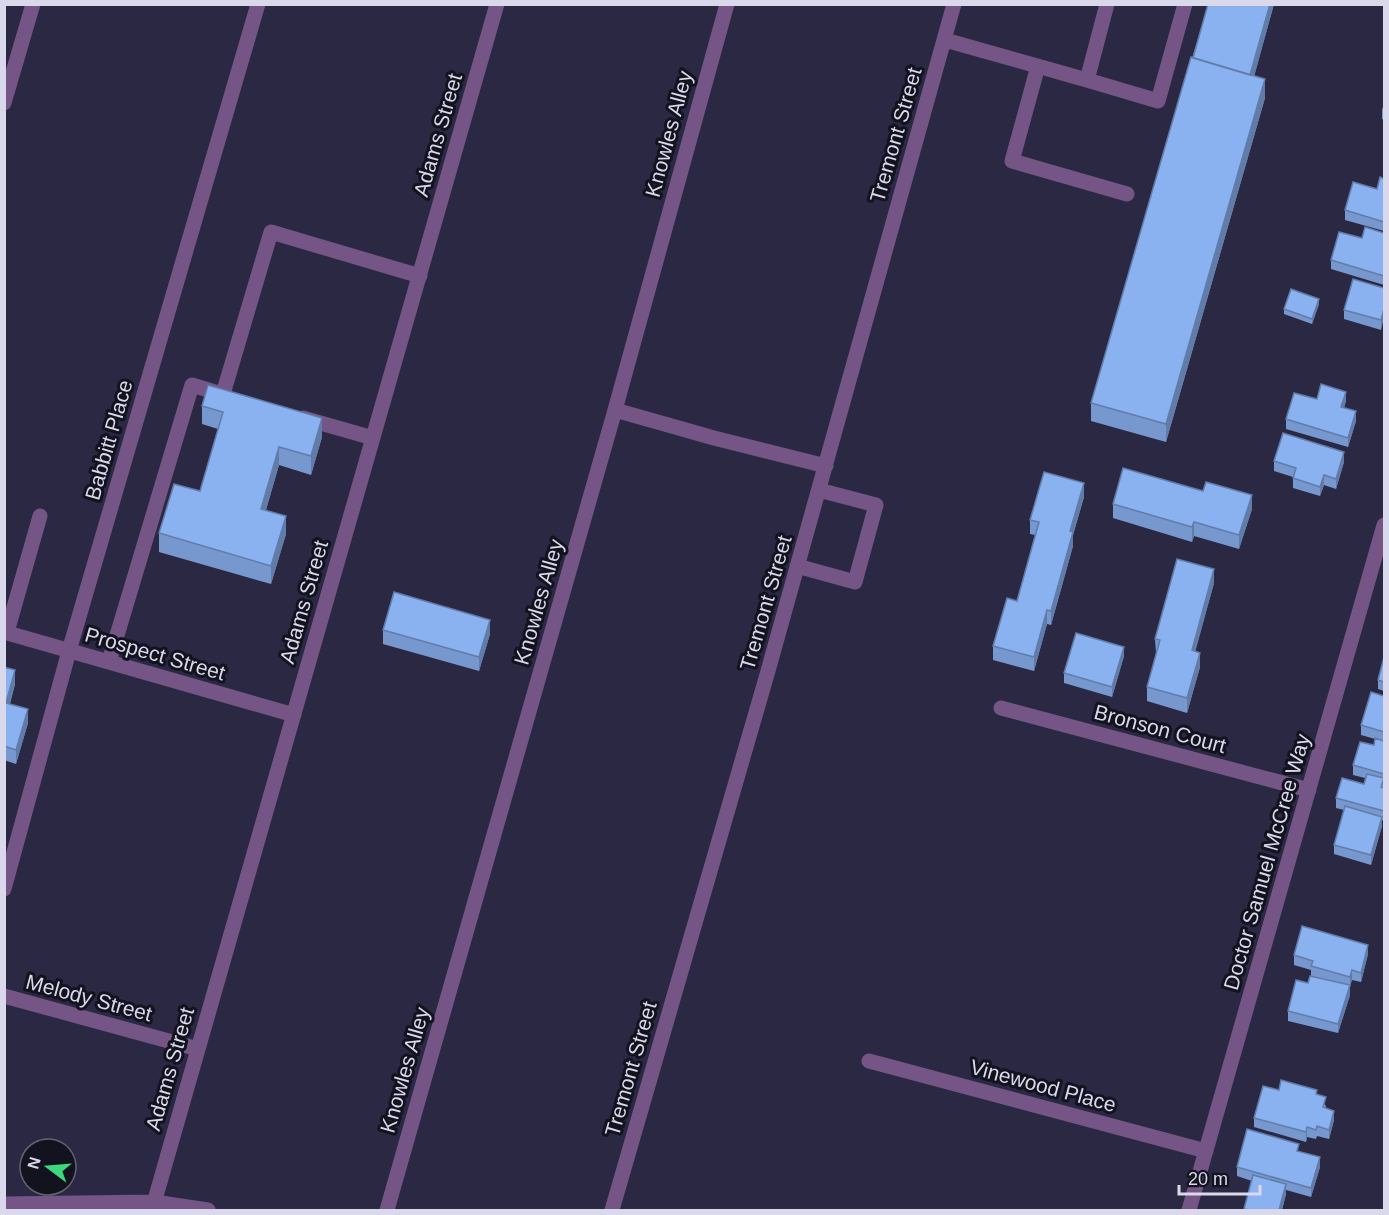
<svg xmlns="http://www.w3.org/2000/svg" width="1389" height="1215" font-family="Helvetica,sans-serif">
<style>
.lines{fill:none;stroke-linecap:round;stroke-linejoin:round}
.minor{stroke:#755585;stroke-width:15}
.wall{fill:#7798ce}
.shaded-wall{fill:#617ca8}
.building{fill:#8ab1f0;stroke:#617ca8;stroke-width:1.5}
.labels{text-anchor:middle;stroke-width:6;stroke-linejoin:round;paint-order:stroke}
.street-label{font-size:21px;fill:#d9d9eb;stroke:#13121f}
</style>
<rect width="100%" height="100%" fill="#2a2843"/>
<g class="lines">
<!-- minor -->
<path class="minor" d="M945 40 1087 80 1107 4
M1038 66 1012 161 1127 194
M1087 80 1158 101 1185 4
M4 103 33 4
M223 394 271 232 420 276
M615 410 714 438 826 466
M303 418 373 438
M797 566 855 582 876 505 819 490
M4 632 294 715
M7 632 40 516
M109 662 192 385 225 395
M1001 708 1309 790
M4 889 69 651 258 4
M4 996 198 1049
M869 1061 1206 1151
M4 1204 154 1202 208 1210
M152 1210 497 4
M387 1210 615 410 727 4
M612 1210 768 671 954 4
M1189 1210 1384 525"/>
</g>
<!-- wall -->
<path class="wall" d="M1208 4H1274L1254 76 1265 98 1166 442 1091 421V403Z
M1384 103V120L1382 119V110Z
M1384 179V231L1345 220V210L1377 189Z
M1384 233V285L1331 269V260L1362 238Z
M1384 288 1381 330 1344 319V310Z
M1319 304 1312 324 1284 314V309Z
M1317 399 1346 401 1344 408 1356 421 1348 447 1286 429V419Z
M202 406 322 437 311 475 279 465 266 510 286 534 271 584 159 552V533L200 491 218 429 202 424Z
M1274 461 1344 462 1336 489 1324 485 1320 496 1293 488V477L1274 471Z
M1084 497 1073 535V546L1051 625 1047 624 1034 671 993 660V646L1017 601 1035 535 1030 534V520Z
M1113 504 1252 509 1239 549 1194 536 1192 542 1113 518Z
M1214 583 1195 651 1200 667 1187 713 1147 701V687L1156 653 1155 639Z
M383 630 490 634 479 671 383 644Z
M1124 656 1112 697 1064 683V673Z
M1384 657V691L1378 689V680Z
M4 667 15 684 10 704 28 723 16 764 4 760Z
M1384 696V784V783V821L1382 820V826L1371 865 1334 854V845L1344 810 1336 808V798L1364 784 1365 778 1353 775V765L1374 745 1375 739 1361 735V725Z
M1368 954 1361 982 1352 980 1350 985V995L1338 1033 1288 1021V1011L1308 983 1311 976V970L1294 965V955Z
M1279 1090 1317 1094 1326 1106 1325 1108 1334 1120 1329 1139 1317 1136 1316 1139 1307 1137 1306 1142 1254 1127V1118Z
M1299 1151 1320 1167 1311 1197 1286 1190V1194L1282 1210H1244L1252 1181 1237 1176V1167Z"/>
<!-- shaded-wall -->
<path class="shaded-wall" d="M1270 4H1274L1250 92V78Z
M1265 79V98L1166 442V424Z
M1319 299V304L1312 324V319Z
M1384 309V318L1381 330V320Z
M1346 392V401L1341 417V407Z
M1356 411V421L1348 447V438Z
M322 418V437L311 475V456Z
M279 447V465L261 527V509Z
M1344 452V462L1336 489V479Z
M1324 475V485L1320 496V487Z
M1084 483V497L1073 535V546L1051 625V611L1070 531Z
M1252 495V509L1239 549V535Z
M286 516V534L271 584V566Z
M1194 522V536L1192 542V527Z
M1214 569V583L1192 664V650Z
M1047 610V624L1034 671V657Z
M490 620V634L479 671V657Z
M1124 647V656L1112 697V687Z
M1200 653V667L1187 713V698Z
M15 670V684L6 717V703Z
M28 709V723L16 764V750Z
M1382 817V826L1371 865V855Z
M1368 945V954L1361 982V973Z
M1352 970V980L1350 987V977Z
M1350 985V995L1338 1033V1024Z
M1334 1111V1120L1329 1139V1130Z
M1307 1127V1137L1306 1142V1132Z
M1320 1157V1167L1311 1197V1188Z
M1286 1184V1194L1282 1210H1279Z"/>
<!-- building -->
<path class="building" d="M1208 4H1270L1250 75 1193 58Z
M1191 57 1265 79 1166 424 1091 403Z
M1380 177 1384 179V222L1345 210 1353 182 1377 189Z
M1365 227 1384 233V276L1331 260 1339 232 1362 238Z
M1353 279 1384 288V309L1381 320 1344 310Z
M1291 289 1319 299 1312 319 1284 309Z
M1321 384 1346 392 1341 407 1356 411 1348 438 1286 419 1294 393 1317 399Z
M208 385 322 418 311 456 279 447 261 509 286 516 271 566 159 533 174 484 200 491 223 412 202 406Z
M1283 433 1344 452 1336 479 1324 475 1320 487 1293 478 1296 468 1274 461Z
M1123 468 1203 491 1206 482 1252 495 1239 535 1194 522 1192 527 1113 504Z
M1044 472 1084 483 1070 531 1073 532 1051 611 1047 610 1034 657 993 646 1007 598 1017 601 1039 522 1030 520Z
M1177 559 1214 569 1192 650 1200 653 1187 698 1147 687 1160 640 1155 639Z
M394 592 490 620 479 657 383 630Z
M1076 633 1124 647 1112 687 1064 673Z
M1384 657V682L1378 680Z
M4 667 15 670 6 703 28 709 16 750 4 746Z
M1371 692 1384 696V732L1361 725Z
M1375 738 1384 741V774L1353 765 1360 742 1374 745Z
M1367 774 1384 778 1381 787 1384 788V811L1336 798 1342 778 1364 784Z
M1345 806 1382 817 1371 855 1334 845Z
M1302 926 1368 945 1361 973 1352 970 1350 977 1311 966 1313 961 1294 955Z
M1310 976 1350 985 1338 1024 1288 1011 1296 980 1308 983Z
M1281 1080 1317 1090 1316 1094 1326 1097 1323 1107 1334 1111 1329 1130 1317 1126 1316 1130 1307 1127 1306 1132 1254 1118 1263 1086 1279 1090Z
M1247 1129 1299 1144 1297 1151 1320 1157 1311 1188 1237 1167Z
M1253 1175 1286 1184 1279 1210H1249L1244 1209Z"/>
<g class="labels">
<!-- street labels -->
<g class="street-label">
<text transform="translate(669 134) rotate(-75)" y="7">Knowles Alley</text>
<text transform="translate(438 135) rotate(-74)" y="7">Adams Street</text>
<text transform="translate(896 135) rotate(-74)" y="7">Tremont Street</text>
<text transform="translate(109 440) rotate(-74)" y="7">Babbitt Place</text>
<text transform="translate(304 602) rotate(-74)" y="7">Adams Street</text>
<text transform="translate(539 602) rotate(-74)" y="7">Knowles Alley</text>
<text transform="translate(766 603) rotate(-74)" y="7">Tremont Street</text>
<text transform="translate(155 654) rotate(16)" y="7">Prospect Street</text>
<text transform="translate(1160 729) rotate(15)" y="7">Bronson Court</text>
<text transform="translate(1267 862) rotate(-74)" y="7">Doctor Samuel McCree Way</text>
<text transform="translate(89 998) rotate(15)" y="7">Melody Street</text>
<text transform="translate(170 1069) rotate(-74)" y="7">Adams Street</text>
<text transform="translate(631 1069) rotate(-74)" y="7">Tremont Street</text>
<text transform="translate(405 1070) rotate(-74)" y="7">Knowles Alley</text>
<text transform="translate(1043 1086) rotate(15)" y="7">Vinewood Place</text>
</g>
</g>
<!-- border -->
<rect width="1389" height="1215" fill="none" stroke="#d9d9eb" stroke-width="12"/>
<!-- north arrow -->
<g transform="translate(48 1167) rotate(286)"><circle r="28" fill="#13121f" stroke="#626271" stroke-width="1.5"/>
<path d="M0-4.5L10 22L0 15L-10 22Z" fill="#3dd77e"/>
<text y="-9" font-size="16" font-weight="bold" text-anchor="middle" fill="#d9d9eb">N</text>
</g>
<!-- scale -->
<path d="M1179 1185v9h81v-9" fill="none" stroke="#d9d9eb" stroke-width="3"/>
<text x="1188" y="1185" font-size="18" fill="#d9d9eb" stroke="#13121f" stroke-width="4.5" paint-order="stroke">20 m</text>
</svg>
